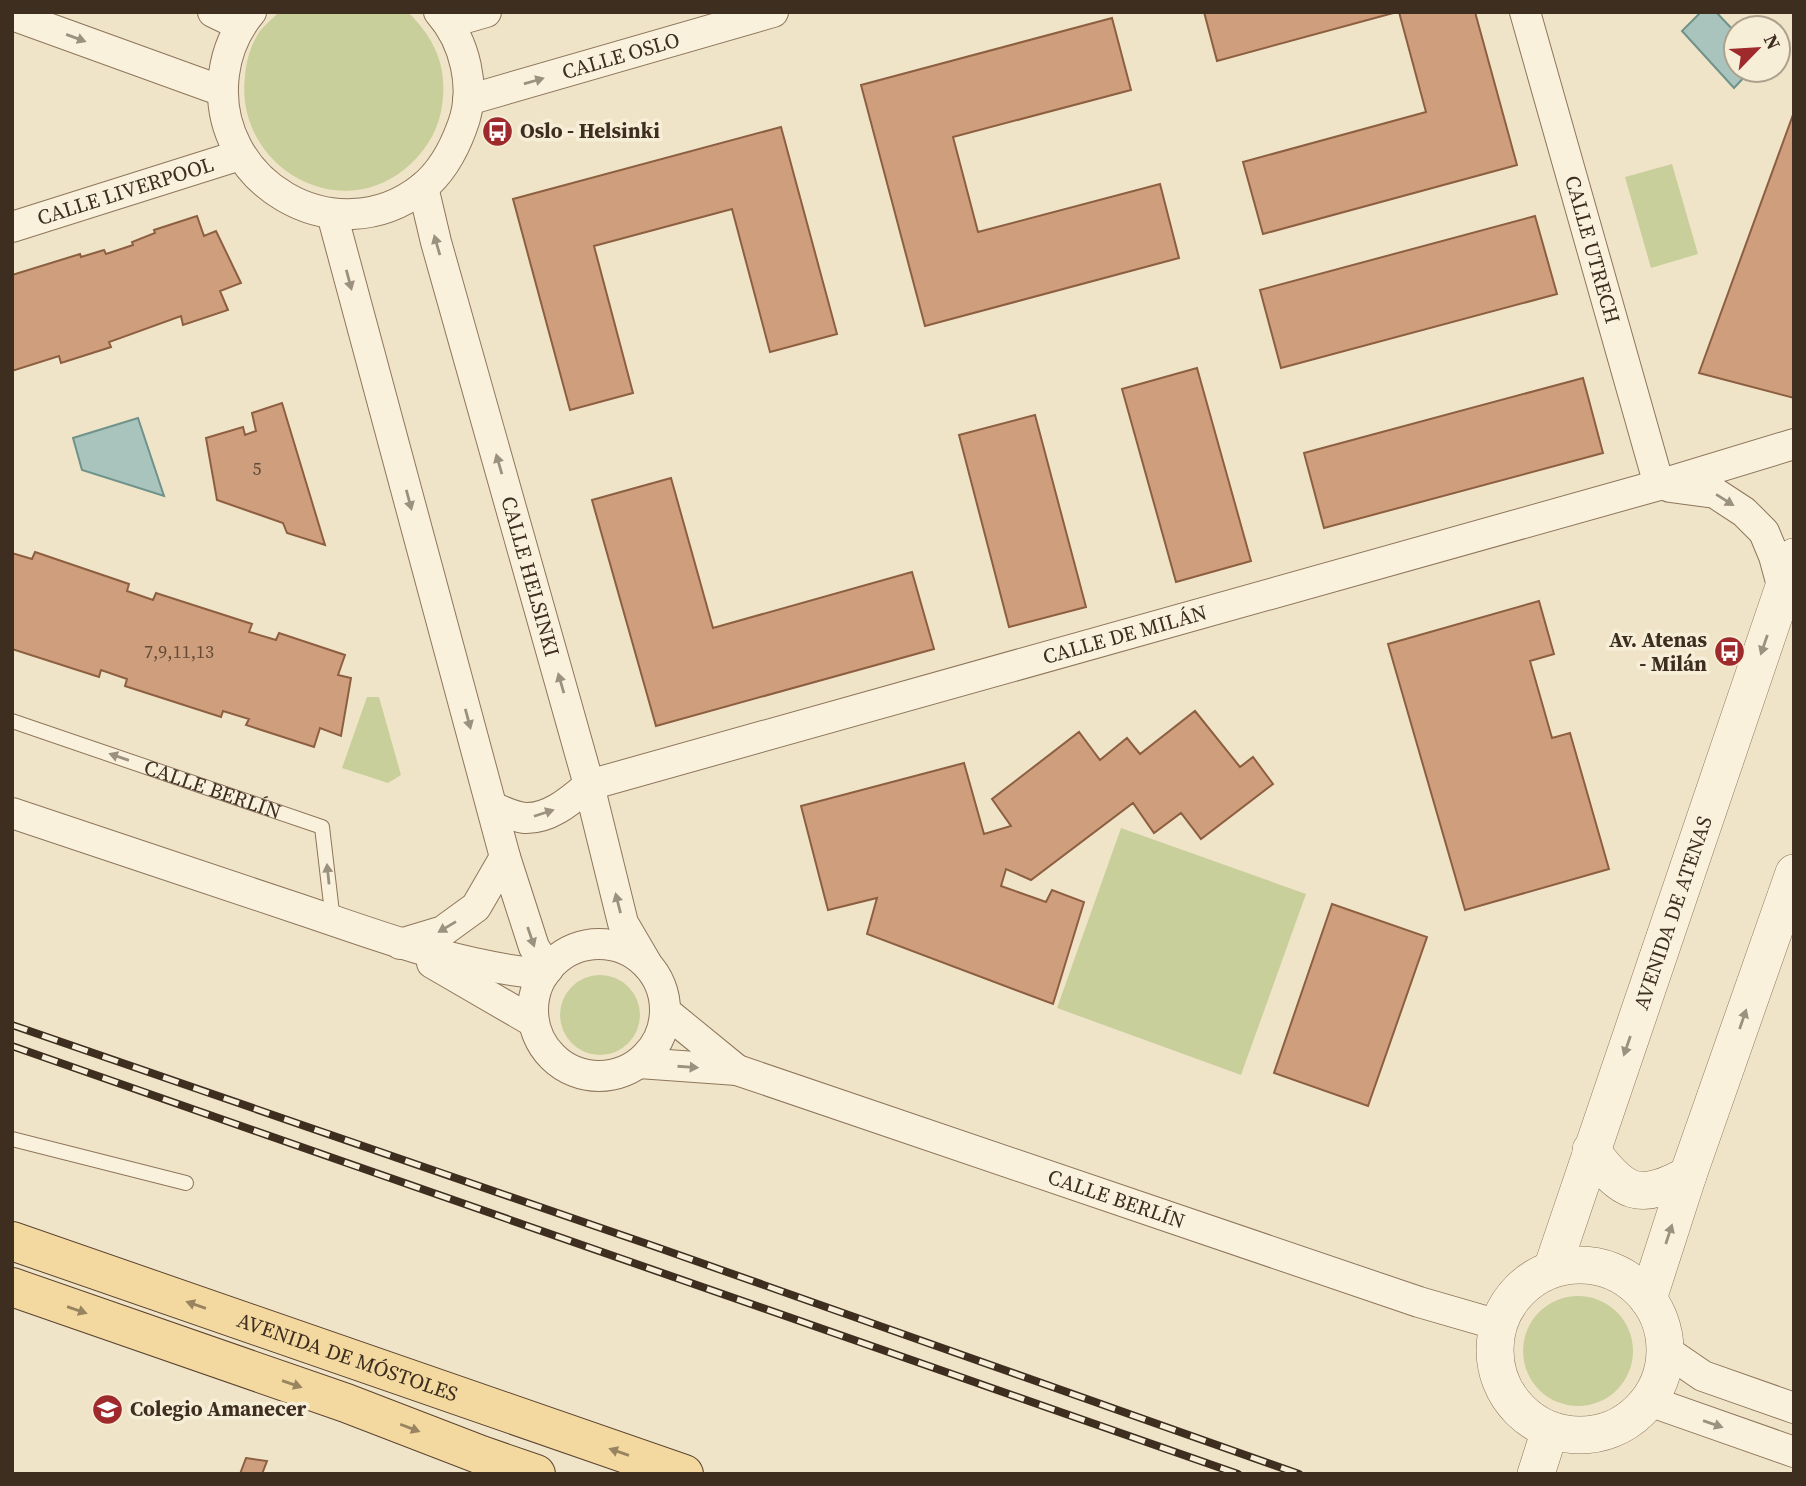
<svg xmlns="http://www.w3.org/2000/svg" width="1806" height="1486" font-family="'Source Serif 4',serif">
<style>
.green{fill:#c9cf9b}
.water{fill:#a9c4bc;stroke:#6f938a;stroke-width:2}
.building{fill:#cf9f7d;stroke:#8d5f41;stroke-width:2}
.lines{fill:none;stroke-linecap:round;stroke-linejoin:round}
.service-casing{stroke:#8d765c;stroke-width:16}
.minor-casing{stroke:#8d765c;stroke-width:32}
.tertiary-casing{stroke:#8d765c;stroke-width:38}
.primary-casing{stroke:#5b4430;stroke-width:40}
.service{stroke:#faf1dc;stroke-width:14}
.minor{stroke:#faf1dc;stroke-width:30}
.tertiary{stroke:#faf1dc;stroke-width:37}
.primary{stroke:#f3d9a0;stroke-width:38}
.rail-casing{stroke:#3d2e20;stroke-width:8}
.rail{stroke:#f7eed8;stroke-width:5;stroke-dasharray:16;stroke-linecap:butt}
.oneway{fill:#9c907e}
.oneway2{fill:#988460}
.labels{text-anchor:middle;stroke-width:7;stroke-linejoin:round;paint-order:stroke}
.number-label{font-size:18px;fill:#624a37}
.street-label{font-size:21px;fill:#3d2e20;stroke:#f7eed8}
.poi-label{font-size:21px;font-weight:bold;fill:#3d2e20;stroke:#f7eed8;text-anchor:start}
</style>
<rect width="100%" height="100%" fill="#f0e4c8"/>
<!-- green -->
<path class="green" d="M279 12H408C437 41 449 70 441 112 436 135 423 154 405 169 335 226 234 163 245 76 246 61 251 44 260 31 265 25 273 18 279 12Z
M1672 164 1698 254 1651 268 1625 177Z
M367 697H379L401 775 388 783 342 768Z
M1121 828 1306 894 1241 1075 1057 1008Z
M560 1015a40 40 0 1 1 80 0a40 40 0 1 1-80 0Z
M1523 1351a55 55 0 1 1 110 0a55 55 0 1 1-110 0Z"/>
<!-- water -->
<path class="water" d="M1701 12H1716L1736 33V70H1751L1734 88 1682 31Z
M138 418 164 496 82 470 73 438Z"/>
<!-- building -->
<path class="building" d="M1204 12H1397L1217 61Z
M1399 12H1475L1517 165 1263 234 1243 162 1426 112Z
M1112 18 1131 90 953 137 978 232 1160 184 1179 258 925 326 861 85Z
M1794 112V398L1699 373Z
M781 127 837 334 770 352 732 209 594 246 633 393 570 410 513 199Z
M197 216 204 236 216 231 241 283 220 291 228 310 183 325 181 316 109 342 111 347 61 363 59 356 12 371V275L80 254 81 257 104 250 106 254 133 245 132 242 155 233 154 230Z
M1535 216 1557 294 1281 368 1260 290Z
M1197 368 1251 561 1176 582 1122 389Z
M1583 378 1603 453 1324 528 1304 453Z
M282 403 325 545 287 533 283 523 217 500 206 438 243 427 245 435 256 431 252 413Z
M1035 415 1086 607 1009 627 959 435Z
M671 478 713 628 912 572 934 649 656 726 592 500Z
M35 552 129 584 127 591 153 600 156 593 252 624 249 632 276 640 279 633 345 655 338 675 351 678 341 736 320 728 314 747 246 725 249 719 223 711 221 717 125 686 127 679 101 670 99 677 12 649V553L32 559Z
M1539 601 1554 654 1530 661 1552 738 1570 733 1609 869 1465 910 1388 644Z
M1195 711 1240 767 1253 757 1273 784 1201 839 1181 813 1154 833 1133 803 1031 880 1006 869 1001 886 1046 902 1052 890 1084 902 1053 1004 867 934 877 898 828 910 801 806 964 763 984 834 1011 826 992 799 1079 732 1100 760 1127 738 1140 754Z
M1332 904 1427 937 1368 1106 1274 1073Z
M246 1458 267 1461 262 1474H240Z"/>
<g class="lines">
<defs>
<g id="service">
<path id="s1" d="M12 721 322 827 333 921"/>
<path d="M12 1139 186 1183"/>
</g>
<g id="minor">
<path d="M213 12 240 25"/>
<path d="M251 12C236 30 227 51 224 74 210 182 335 256 422 188 441 173 454 149 462 127 477 89 465 41 439 12"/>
<path id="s2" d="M1525 12 1659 485"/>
<path d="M12 15 222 91"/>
<path d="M448 23 486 12"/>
<path id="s3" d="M468 100 773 12"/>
<path id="s4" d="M423 187 436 242 589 785 623 923 647 964"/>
<path d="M332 214 505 857 534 947 548 969"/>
<path id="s5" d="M12 227 240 155"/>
<path d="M1670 487 1715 493 1744 512 1764 532 1774 556 1783 589"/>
<path id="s6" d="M492 807C502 811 514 817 525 818 550 819 571 800 589 785L1659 485 1794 444"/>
<path d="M12 813C108 845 203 877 299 909 380 936 459 967 544 974"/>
<path d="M400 944 443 931 476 907 505 857"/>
<circle cx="599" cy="1010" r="66"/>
<path d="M432 963 532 1021"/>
<path d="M666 1012 737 1070"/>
<path id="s7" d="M639 1063 737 1070 1419 1302 1495 1324"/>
<path d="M1665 1350 1703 1376 1794 1408"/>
<path d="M1649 1401 1794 1452"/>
</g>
<g id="tertiary">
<path d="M1591 1150C1623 1194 1639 1202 1688 1175"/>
<circle cx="1580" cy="1350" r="85"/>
<path id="s8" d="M1552 1269 1794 557"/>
<path d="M1648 1299 1688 1175 1794 873"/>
<path d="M1536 1474 1550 1430"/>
</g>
<g id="primary">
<path id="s9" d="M12 1241 684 1474"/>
<path d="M12 1287 346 1403 481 1455 536 1474"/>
</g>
</defs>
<!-- service casing -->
<use href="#service" class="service-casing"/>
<!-- minor casing -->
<use href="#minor" class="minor-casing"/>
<!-- tertiary casing -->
<use href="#tertiary" class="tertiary-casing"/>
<!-- primary casing -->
<use href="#primary" class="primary-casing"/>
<!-- service -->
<use href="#service" class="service"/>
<!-- minor -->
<use href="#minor" class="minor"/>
<!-- tertiary -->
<use href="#tertiary" class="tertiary"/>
<!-- primary -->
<use href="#primary" class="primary"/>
<defs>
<path id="rail" d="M12 1025 659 1248 1299 1474
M12 1046 1238 1474"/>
</defs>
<!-- rail casing -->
<use href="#rail" class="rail-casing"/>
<!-- rail -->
<use href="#rail" class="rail"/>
</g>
<!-- one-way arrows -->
<defs><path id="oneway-solid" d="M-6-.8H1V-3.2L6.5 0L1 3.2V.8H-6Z" transform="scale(1.75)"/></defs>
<g class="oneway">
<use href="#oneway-solid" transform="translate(76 38) rotate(20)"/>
<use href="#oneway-solid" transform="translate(534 81) rotate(-16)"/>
<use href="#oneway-solid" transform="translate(437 245) rotate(-106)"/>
<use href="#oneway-solid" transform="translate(349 280) rotate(75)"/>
<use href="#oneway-solid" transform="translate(499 464) rotate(-106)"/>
<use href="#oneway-solid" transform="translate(409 500) rotate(75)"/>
<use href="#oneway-solid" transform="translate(1725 500) rotate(32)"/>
<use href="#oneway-solid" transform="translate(1764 645) rotate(109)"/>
<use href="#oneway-solid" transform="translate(561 683) rotate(-106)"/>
<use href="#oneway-solid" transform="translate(468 719) rotate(75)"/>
<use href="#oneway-solid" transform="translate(119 757) rotate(-161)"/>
<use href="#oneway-solid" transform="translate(544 813) rotate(-18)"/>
<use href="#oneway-solid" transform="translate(328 874) rotate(-96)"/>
<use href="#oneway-solid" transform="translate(618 903) rotate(-104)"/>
<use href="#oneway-solid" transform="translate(447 927) rotate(149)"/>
<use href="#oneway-solid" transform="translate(531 937) rotate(71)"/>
<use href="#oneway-solid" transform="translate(1743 1019) rotate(-71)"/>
<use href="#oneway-solid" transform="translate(1627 1046) rotate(109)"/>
<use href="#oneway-solid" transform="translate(688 1067) rotate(4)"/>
<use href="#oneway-solid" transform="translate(1669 1234) rotate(-72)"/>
<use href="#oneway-solid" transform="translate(1713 1424) rotate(19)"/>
</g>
<g class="oneway2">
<use href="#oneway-solid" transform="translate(196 1305) rotate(-161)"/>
<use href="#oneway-solid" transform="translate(77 1310) rotate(19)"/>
<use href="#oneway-solid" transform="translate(292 1384) rotate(19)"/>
<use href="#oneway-solid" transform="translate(410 1428) rotate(21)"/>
<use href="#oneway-solid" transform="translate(619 1452) rotate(-161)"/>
</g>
<!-- icons -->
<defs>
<symbol id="bus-disc" viewBox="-11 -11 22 22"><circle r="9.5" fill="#9e2a2b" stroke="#f7eed8"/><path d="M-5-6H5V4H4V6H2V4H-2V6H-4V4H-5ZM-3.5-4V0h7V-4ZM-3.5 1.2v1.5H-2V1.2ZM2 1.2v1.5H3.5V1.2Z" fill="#fff"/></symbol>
<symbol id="school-disc" viewBox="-11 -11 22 22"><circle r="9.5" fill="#9e2a2b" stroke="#f7eed8"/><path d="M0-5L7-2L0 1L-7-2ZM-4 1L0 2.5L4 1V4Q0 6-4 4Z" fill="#fff"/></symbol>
</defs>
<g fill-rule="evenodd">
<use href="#bus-disc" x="480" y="114" width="35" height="35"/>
<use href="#bus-disc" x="1712" y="634" width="35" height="35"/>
<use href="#school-disc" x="90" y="1392" width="35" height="35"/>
</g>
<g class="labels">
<!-- number labels -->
<g class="number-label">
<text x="257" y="475">5</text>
<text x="179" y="658">7,9,11,13</text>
</g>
<!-- street labels -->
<g class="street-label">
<text dy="7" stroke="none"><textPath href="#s3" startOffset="159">CALLE OSLO</textPath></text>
<text dy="7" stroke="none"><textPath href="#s5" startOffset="119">CALLE LIVERPOOL</textPath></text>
<text dy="7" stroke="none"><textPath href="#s2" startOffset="247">CALLE UTRECH</textPath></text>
<text dy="7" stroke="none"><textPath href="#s4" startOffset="404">CALLE HELSINKI</textPath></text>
<text dy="7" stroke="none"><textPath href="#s6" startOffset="665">CALLE DE MILÁN</textPath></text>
<text dy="7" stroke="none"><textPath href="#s1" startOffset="212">CALLE BERLÍN</textPath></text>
<text dy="7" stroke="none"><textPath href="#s8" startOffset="376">AVENIDA DE ATENAS</textPath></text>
<text dy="7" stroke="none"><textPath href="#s7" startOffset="499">CALLE BERLÍN</textPath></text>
<text dy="7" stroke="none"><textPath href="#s9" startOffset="355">AVENIDA DE MÓSTOLES</textPath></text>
</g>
<!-- poi labels -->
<g class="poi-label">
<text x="520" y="138">Oslo - Helsinki</text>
<text x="1707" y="647" text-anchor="end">Av. Atenas<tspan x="1707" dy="24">- Milán</tspan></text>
<text x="130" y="1416">Colegio Amanecer</text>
</g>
</g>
<!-- border -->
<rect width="1806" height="1486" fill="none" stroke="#3d2e20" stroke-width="28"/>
<!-- north arrow -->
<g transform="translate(1757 49) rotate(65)"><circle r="33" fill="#f7eed8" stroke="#ada18e" stroke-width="2"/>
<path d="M0-5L12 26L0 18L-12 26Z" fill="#9e2a2b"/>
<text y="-10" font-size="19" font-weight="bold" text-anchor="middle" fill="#3d2e20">N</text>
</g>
</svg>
